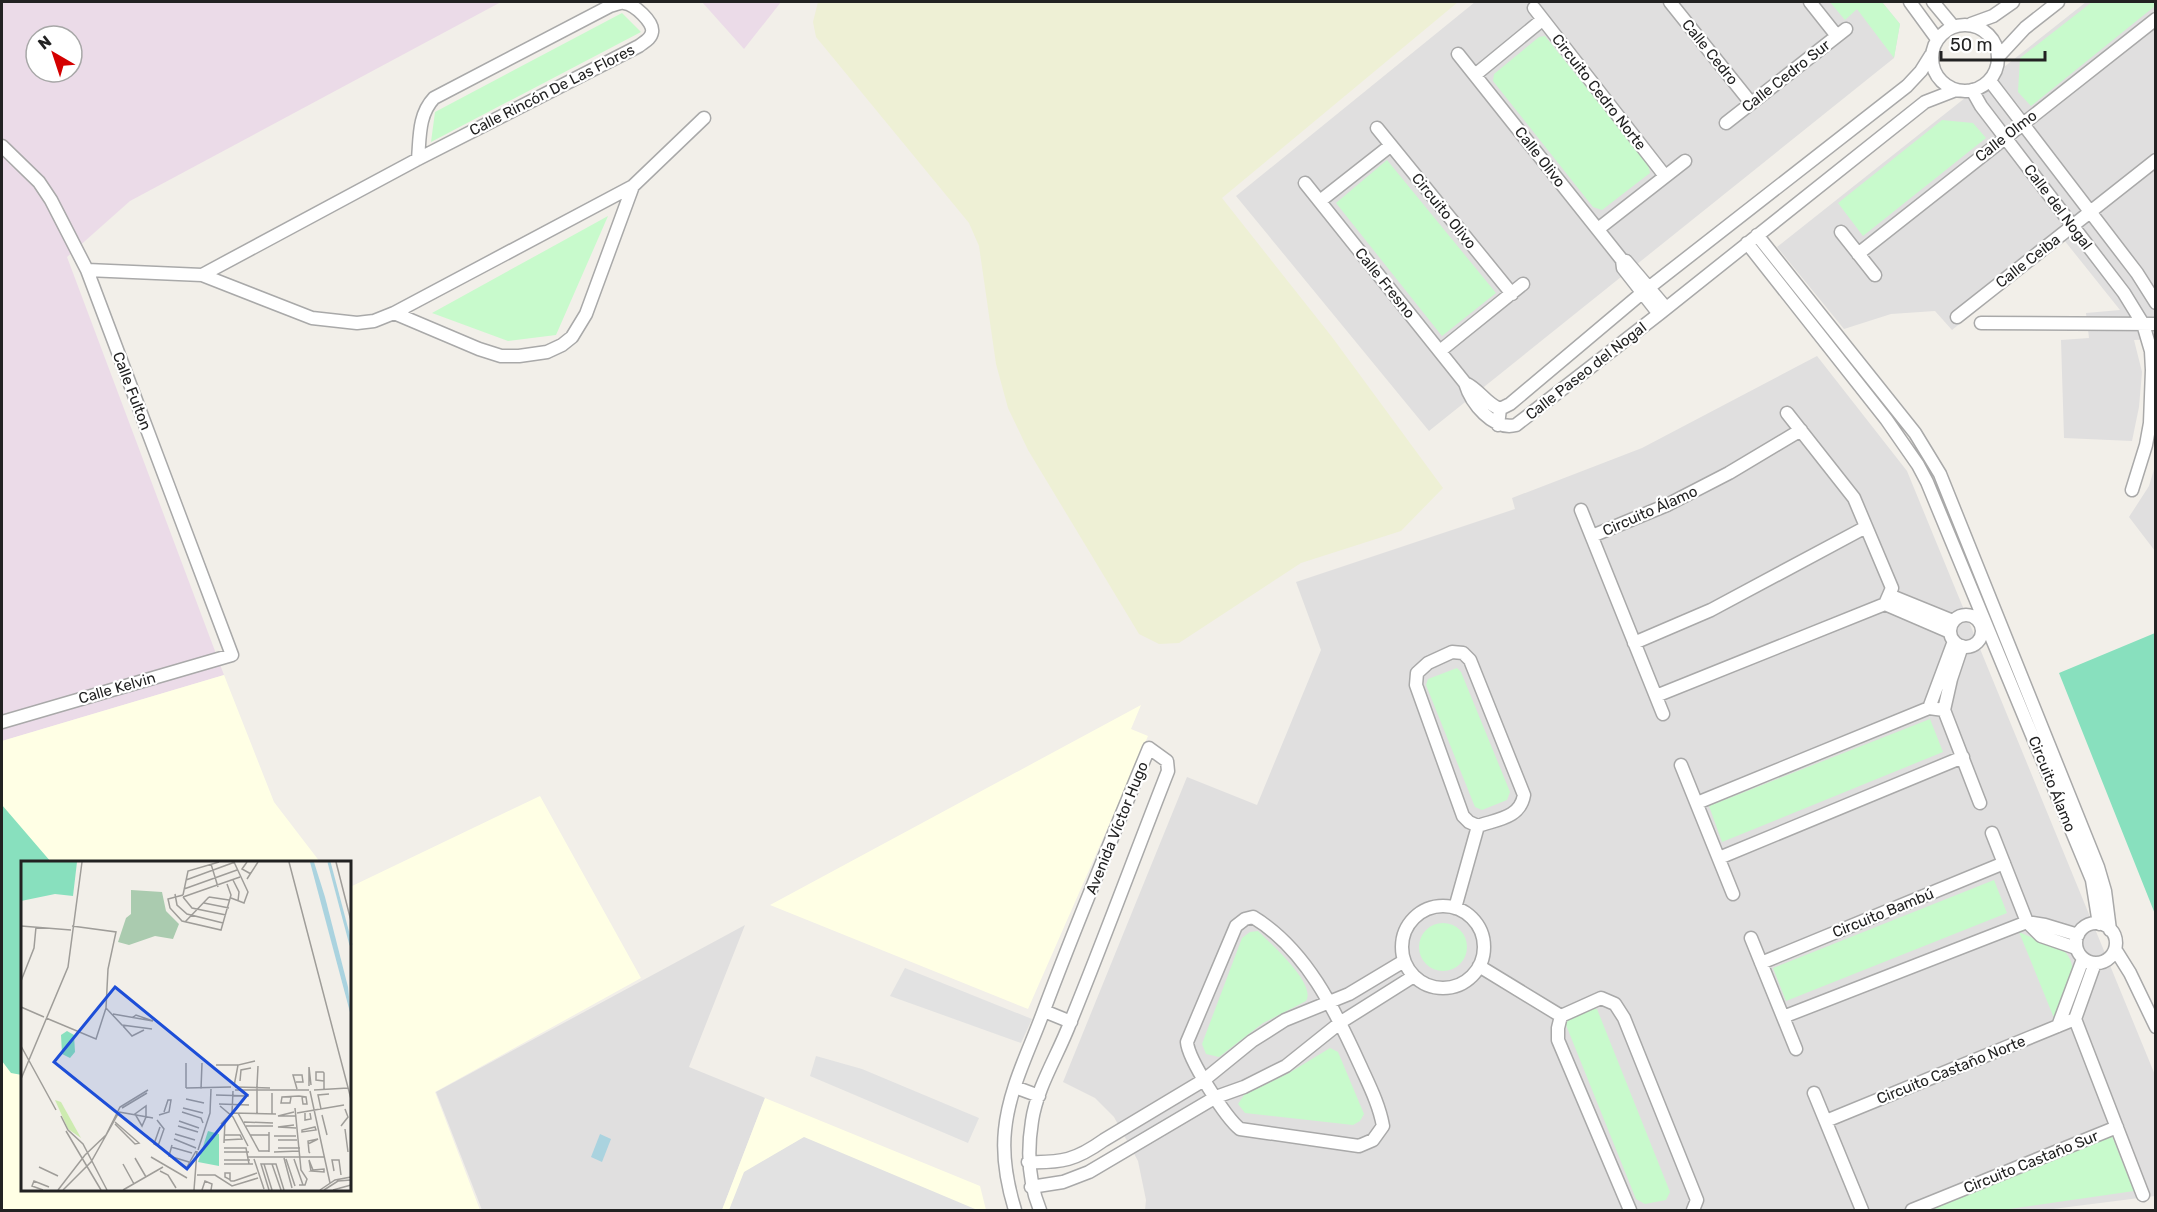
<svg xmlns="http://www.w3.org/2000/svg" width="2157" height="1212" font-family="Rubik,sans-serif">
<style>
.residential{fill:#e0dfdf}
.industrial{fill:#ebdbe8;fill-rule:evenodd}
.education{fill:#ffffe5}
.farmland{fill:#eef0d5}
.park{fill:#c8facc}
.pitch{fill:#88e0be}
.parking{fill:#e2e2e2}
.water{fill:#aad3df}
.lines{fill:none;stroke-linecap:round;stroke-linejoin:round}
.minor-casing{stroke:#a9a9a9;stroke-width:15}
.minor{stroke:#fff;stroke-width:12}
.labels{text-anchor:middle;stroke-width:4.5;stroke-linejoin:round;paint-order:stroke}
.street-label{font-size:15px;fill:#222;stroke:#fff}
.inset-river{fill:none;stroke:#aad3df;stroke-width:3}
.inset-road{fill:none;stroke:#9f9d99;stroke-width:1.5}
.view{fill:#1d4ed8;fill-opacity:0.15;stroke:#1d4ed8;stroke-width:3}
.inset-edge{fill:none;stroke:#222;stroke-width:3}
</style>
<rect width="100%" height="100%" fill="#f2efe9"/>
<!-- residential -->
<path class="residential" d="M1475 2H1882L1900 24 1894 58 1429 431 1236 196Z
M2086 2H2155V339L2134 340 2142 372 2139 407 2132 441 2064 438 2061 340 2089 338 2086 313 2120 310 2064 240 1952 330 1935 311 1891 314 1844 329 1777 247Z
M1817 356 1907 471 2155 1075V1196L2045 1210H1145L1146 1200 1138 1161 1114 1117 1095 1098 1063 1082 1187 777 1257 805 1321 650 1296 582 1515 509 1512 498 1642 448Z
M2155 466V551L2129 517 2149 486Z
M745 925 689 1067 765 1098 722 1210H482L436 1092Z"/>
<!-- industrial -->
<path class="industrial" d="M2 2H501L130 201 67 257 224 675 2 741ZM36 36H72V72H36Z
M702 2H781L744 49Z"/>
<!-- education -->
<path class="education" d="M224 675 274 802 320 862H22V1190H350V887L540 796 641 978 435 1092 480 1210H2V741Z
M1141 705 1131 729 1148 736 1028 1009 770 905Z
M765 1098 980 1186 986 1210H722Z"/>
<!-- farmland -->
<path class="farmland" d="M818 2H1458L1222 198 1332 337 1443 488 1401 531 1301 563 1179 643 1159 644 1139 634 1028 450 1008 408 996 364 979 246 969 223 816 37 813 22Z"/>
<!-- park -->
<path class="park" d="M1830 2H1882L1900 24 1894 58 1857 9 1845 20Z
M2092 2H2155V6L2031 106 2018 92 2020 58Z
M622 13 641 32 431 142 435 112Z
M1545 36 1648 164 1650 173 1602 210 1593 207 1493 81 1494 74 1539 37Z
M1942 120 1973 123 1986 138 1863 236 1838 203Z
M1387 160 1496 293 1442 336 1336 203Z
M608 216 556 335 508 341 432 313Z
M1457 668 1461 672 1510 792 1507 800 1482 810 1475 807 1426 685 1428 679Z
M1930 719 1943 752 1722 842 1709 806Z
M1994 880 2007 913 1786 1001 1773 968Z
M1419 947a24 24 0 1 1 48 0a24 24 0 1 1-48 0Z
M1258 931C1270 943 1317 984 1306 1001L1263 1023 1219 1057 1206 1054 1202 1044 1242 938 1250 932Z
M2019 932 2065 952C2083 971 2063 998 2054 1018Z
M1591 1008 1597 1009 1670 1192 1666 1200 1645 1204 1636 1199 1566 1025 1568 1019Z
M1330 1048 1338 1052 1364 1114 1360 1121 1353 1125 1245 1113 1238 1104 1244 1095 1289 1073Z
M2112 1136 2134 1191 2002 1210H1927Z"/>
<!-- pitch -->
<path class="pitch" d="M2155 633V914L2059 673Z
M2 805 51 862H22V1075L11 1073 2 1061Z"/>
<!-- parking -->
<path class="parking" d="M905 968 1032 1019 1021 1043 890 996Z
M816 1056 862 1069 979 1118 968 1143 810 1076Z
M804 1137 975 1209 976 1210H729L744 1172Z"/>
<!-- water -->
<path class="water" d="M600 1134 611 1139 602 1162 591 1157Z"/>
<g class="lines">
<defs>
<path id="minor" d="M1670 2 1751 103
M1810 2 1837 36
M1910 2 1937 39
M1933 2 1953 26
M1534 8 1665 176
M1971 24 1993 16 2013 2
M1932 58a33 33 0 1 1 66 0a33 33 0 1 1-66 0Z
M1458 54 1622 260 1623 268 1659 314
M1999 56 2025 28 2058 2
M1475 75 1542 20
M1990 81 2137 273 2156 303
M1972 90 1981 106 2124 293 2143 324 2151 351 2152 370 2150 423 2146 445 2132 490
M1726 123 1846 29
M1377 128 1512 294
M2 146 39 182 51 200 87 270 232 655 2 722
M1305 183 1465 383C1471 403 1493 431 1516 425L1659 314 1925 102 1956 90
M1320 201 1390 146
M1598 229 1685 161
M1841 232 1875 275
M1757 235 1915 433 1940 474 2098 867 2105 891 2110 930
M1747 243 1886 419 1918 465 1927 482 2092 880 2099 924
M1858 254 2156 19
M1626 261 1666 308
M87 270 202 275 312 318 357 323 374 321 394 313 633 186 704 118
M202 275 418 159 639 46C644 42 651 39 652 32 654 22 634 4 624 3 620 2 614 5 610 6L434 98C418 115 420 138 418 159
M394 313 479 349 501 356H519L547 352 562 345 572 337 586 314 633 186
M1957 317 2156 160
M1981 323 2156 324
M1440 351 1523 284
M1465 383C1479 389 1486 404 1500 409
M1498 425 1500 409 1510 404 1642 293 1907 86 1921 71 1931 55
M1581 510 1663 714
M1592 536 1667 505 1729 473 1801 430
M1889 595 1953 621
M1885 604 1950 632
M1950 631a16 16 0 1 1 32 0a16 16 0 1 1-32 0Z
M1634 643 1711 610 1866 527
M1962 646 1951 679 1944 710 1980 803
M1452 652 1463 653 1470 660 1524 795C1520 818 1498 819 1478 826L1469 822 1463 816 1416 685 1417 673 1428 663Z
M1656 696 1885 604 1892 588 1854 498 1787 413
M1929 708 1954 641
M1681 765 1733 894
M1697 803 1929 708 1944 710
M1992 833 2027 922 2041 936 2076 948
M1719 858 1963 757
M1402 947a41 41 0 1 1 82 0a41 41 0 1 1-82 0Z
M1455 908 1478 826
M1253 917C1306 949 1335 1010 1360 1065 1369 1085 1379 1104 1383 1126L1373 1140 1359 1146 1240 1129C1226 1118 1188 1059 1187 1042L1236 926 1245 919Z
M2076 943a20 20 0 1 1 40 0a20 20 0 1 1-40 0Z
M1751 938 1796 1049
M2115 949 2130 973 2156 1027
M1761 963 2004 863
M2095 963 2075 1019 2143 1195
M1479 966 1561 1016
M1044 1011 1071 1022
M1561 1016 1601 998 1615 1004 1624 1018 1697 1200 1693 1210
M1561 1016 1558 1028V1040L1630 1210
M1783 1017 2027 922 2045 925 2078 935
M2058 1026 2083 959
M1015 1087 1039 1096
M1814 1093 1862 1210
M1826 1121 2075 1019
M1028 1162C1062 1163 1076 1160 1104 1140L1204 1080 1252 1041 1285 1020 1349 994 1404 961
M1031 1187 1063 1182 1089 1172 1216 1097 1244 1087 1286 1066 1341 1022 1414 976
M1015 1210C1007 1184 1002 1158 1005 1130 1009 1088 1030 1049 1044 1010 1077 922 1113 835 1149 748L1167 761 1168 771C1135 855 1104 940 1070 1023 1058 1055 1037 1087 1032 1121 1027 1152 1028 1181 1040 1210
M1912 1210 2117 1127"/>
</defs>
<!-- minor casing -->
<use href="#minor" class="minor-casing"/>
<!-- minor -->
<use href="#minor" class="minor"/>
</g>
<g class="labels">
<!-- street labels -->
<g class="street-label">
<text transform="translate(1710 52) rotate(51)" y="5">Calle Cedro</text>
<text transform="translate(1786 76) rotate(-38)" y="5">Calle Cedro Sur</text>
<text transform="translate(552 90) rotate(-27)" y="5">Calle Rincón De Las Flores</text>
<text transform="translate(1599 92) rotate(52)" y="5">Circuito Cedro Norte</text>
<text transform="translate(2006 136) rotate(-38)" y="5">Calle Olmo</text>
<text transform="translate(1540 157) rotate(52)" y="5">Calle Olivo</text>
<text transform="translate(2058 207) rotate(53)" y="5">Calle del Nogal</text>
<text transform="translate(1444 211) rotate(51)" y="5">Circuito Olivo</text>
<text transform="translate(2028 261) rotate(-38)" y="5">Calle Ceiba</text>
<text transform="translate(1385 283) rotate(51)" y="5">Calle Fresno</text>
<text transform="translate(1586 371) rotate(-38)" y="5">Calle Paseo del Nogal</text>
<text transform="translate(132 391) rotate(69)" y="5">Calle Fulton</text>
<text transform="translate(1650 511) rotate(-24)" y="5">Circuito Álamo</text>
<text transform="translate(117 688) rotate(-16)" y="5">Calle Kelvin</text>
<text transform="translate(2052 784) rotate(68)" y="5">Circuito Álamo</text>
<text transform="translate(1117 828) rotate(-68)" y="5">Avenida Víctor Hugo</text>
<text transform="translate(1883 913) rotate(-22)" y="5">Circuito Bambú</text>
<text transform="translate(1951 1070) rotate(-22)" y="5">Circuito Castaño Norte</text>
<text transform="translate(2031 1162) rotate(-22)" y="5">Circuito Castaño Sur</text>
</g>
</g>
<!-- overview -->
<g transform="translate(21 861)">
<rect width="330" height="330" fill="#f2efe9"/>
<path d="M34 239 40 241 60 277 47 268Z" fill="#cdebb0"/>
<path d="M110 29 141 31 145 50 158 63 152 78 134 75 108 84 97 81 105 57 110 53Z" fill="#aacbaf"/>
<path d="M0 1H56L52 35 34 33 0 40ZM46 170 53 174 54 191 49 197 41 193 40 174ZM187 270 198 273V305L177 301Z" fill="#88e0be"/>
<path d="M289 1H293L304 36 327 126 330 155Z" fill="#aad3df"/>
<path class="inset-river" d="M308 1 330 84"/>
<path class="inset-road" d="M226 1 221 8 230 13M268 1 330 238M315 1 330 60M190 3 197 26M226 18 237 1M165 19 214 1M212 19 218 31 217 40M163 28 216 9M154 33 156 44 166 53 202 62M162 34 147 38 149 47 161 60 200 69 210 34 206 23M162 34 167 10 198 1M162 36 219 16M162 36 171 47 205 54M188 36 208 39M210 37 223 42 227 31 213 1M183 42 208 47M164 61 188 36M0 65 50 69M0 120 13 87 15 66M0 146 23 156M85 147 101 164 131 168M92 153 132 160M25 157 75 178 85 147 87 108 95 71 51 65M111 157 115 154 132 160M102 165 111 175 123 169M0 185 35 249M195 204H217M0 218 47 106 61 1M219 220 220 209 230 207M275 221H282L281 214H272L276 228M213 225 217 204 234 200M236 225 237 205M288 225V206L290 224M214 226 249 227M165 227 210 226M165 227V202M180 228 181 202M303 228V212L302 211H295V219L303 220M214 229H288M293 229 327 227M289 230 309 322M195 234 228 235M270 236 269 242H260L261 236 278 235 285 236 286 243H282L281 236M165 238 183 242M198 243 228 244M125 245V256L121 265 114 253ZM199 245 212 256 227 285M101 247 126 232M162 247 182 252M274 247 280 309 286 318 284 324H278M300 248 297 234 308 233M98 251 132 257M161 251 180 257 182 262M273 251 257 255H275M210 252 255 253M217 252 238 290H248M236 252V223M276 252 323 244M284 252V259L290 258 289 252M251 253V232M138 254 148 251 150 239H147L143 251M301 254 306 274M40 255 47 269 62 283 86 329M136 259 143 268 137 285 133 283 139 266M158 260 178 267M223 261 252 262M94 263 114 283 118 282 94 261M200 263 211 252 212 230M273 264 257 266 275 267M157 265 177 271M225 265H252M320 265 327 256 324 248M294 266 295 269 281 271V269ZM324 268 327 291M45 270 80 329M154 273 174 279M229 274H248M253 275H275M153 278 175 287M203 279 221 278 219 274H203M257 279H276M203 282 204 260M287 283 297 278 287 280 288 291 289 292M151 284 148 295 168 301M150 286 171 292M203 287H225L228 303M257 287H279M177 289 189 252 190 228M203 291H228M248 291V271M253 291 278 290M130 296 166 317M227 296H303M114 297 125 316M263 297 271 327M233 298 243 328M265 298 274 325M273 298 282 324M203 299H229M102 303 113 323M203 303H232M243 303 251 329M251 303 260 329M18 306 37 315M166 306 175 290M303 308V311L290 310 292 309ZM139 310 147 314 155 327M290 310 288 299 292 309M313 310 311 299H318L320 314M176 314H194L211 325 237 317M209 319V312H204V316L208 318 210 320H213L236 312M22 329 11 325 13 320 28 326M37 329 64 294 85 274 99 246 127 229M42 329 70 301 97 253M102 329 142 306M173 329 176 290M181 329 184 320 191 323 190 329M248 329 240 303H255L263 329M299 329 314 319 330 316M303 329 317 320 330 319M312 329 330 324"/>
<path class="view" d="M94 126 226 234 166 308 33 201Z"/>
<rect width="330" height="330" class="inset-edge"/>
</g>
<!-- border -->
<rect width="2157" height="1212" fill="none" stroke="#222222" stroke-width="6"/>
<!-- north arrow -->
<g transform="translate(54 54) rotate(321)"><circle r="28" fill="#ffffff" stroke="#a7a7a7" stroke-width="1.5"/>
<path d="M0-4.5L10 22L0 15L-10 22Z" fill="#d40000"/>
<text y="-9" font-size="16" font-weight="bold" text-anchor="middle" fill="#222222">N</text>
</g>
<!-- scale -->
<path d="M1941 51v9h104v-9" fill="none" stroke="#222222" stroke-width="3"/>
<text x="1950" y="51" font-size="18" fill="#222222" stroke="#ffffff" stroke-width="4.5" paint-order="stroke">50 m</text>
</svg>
